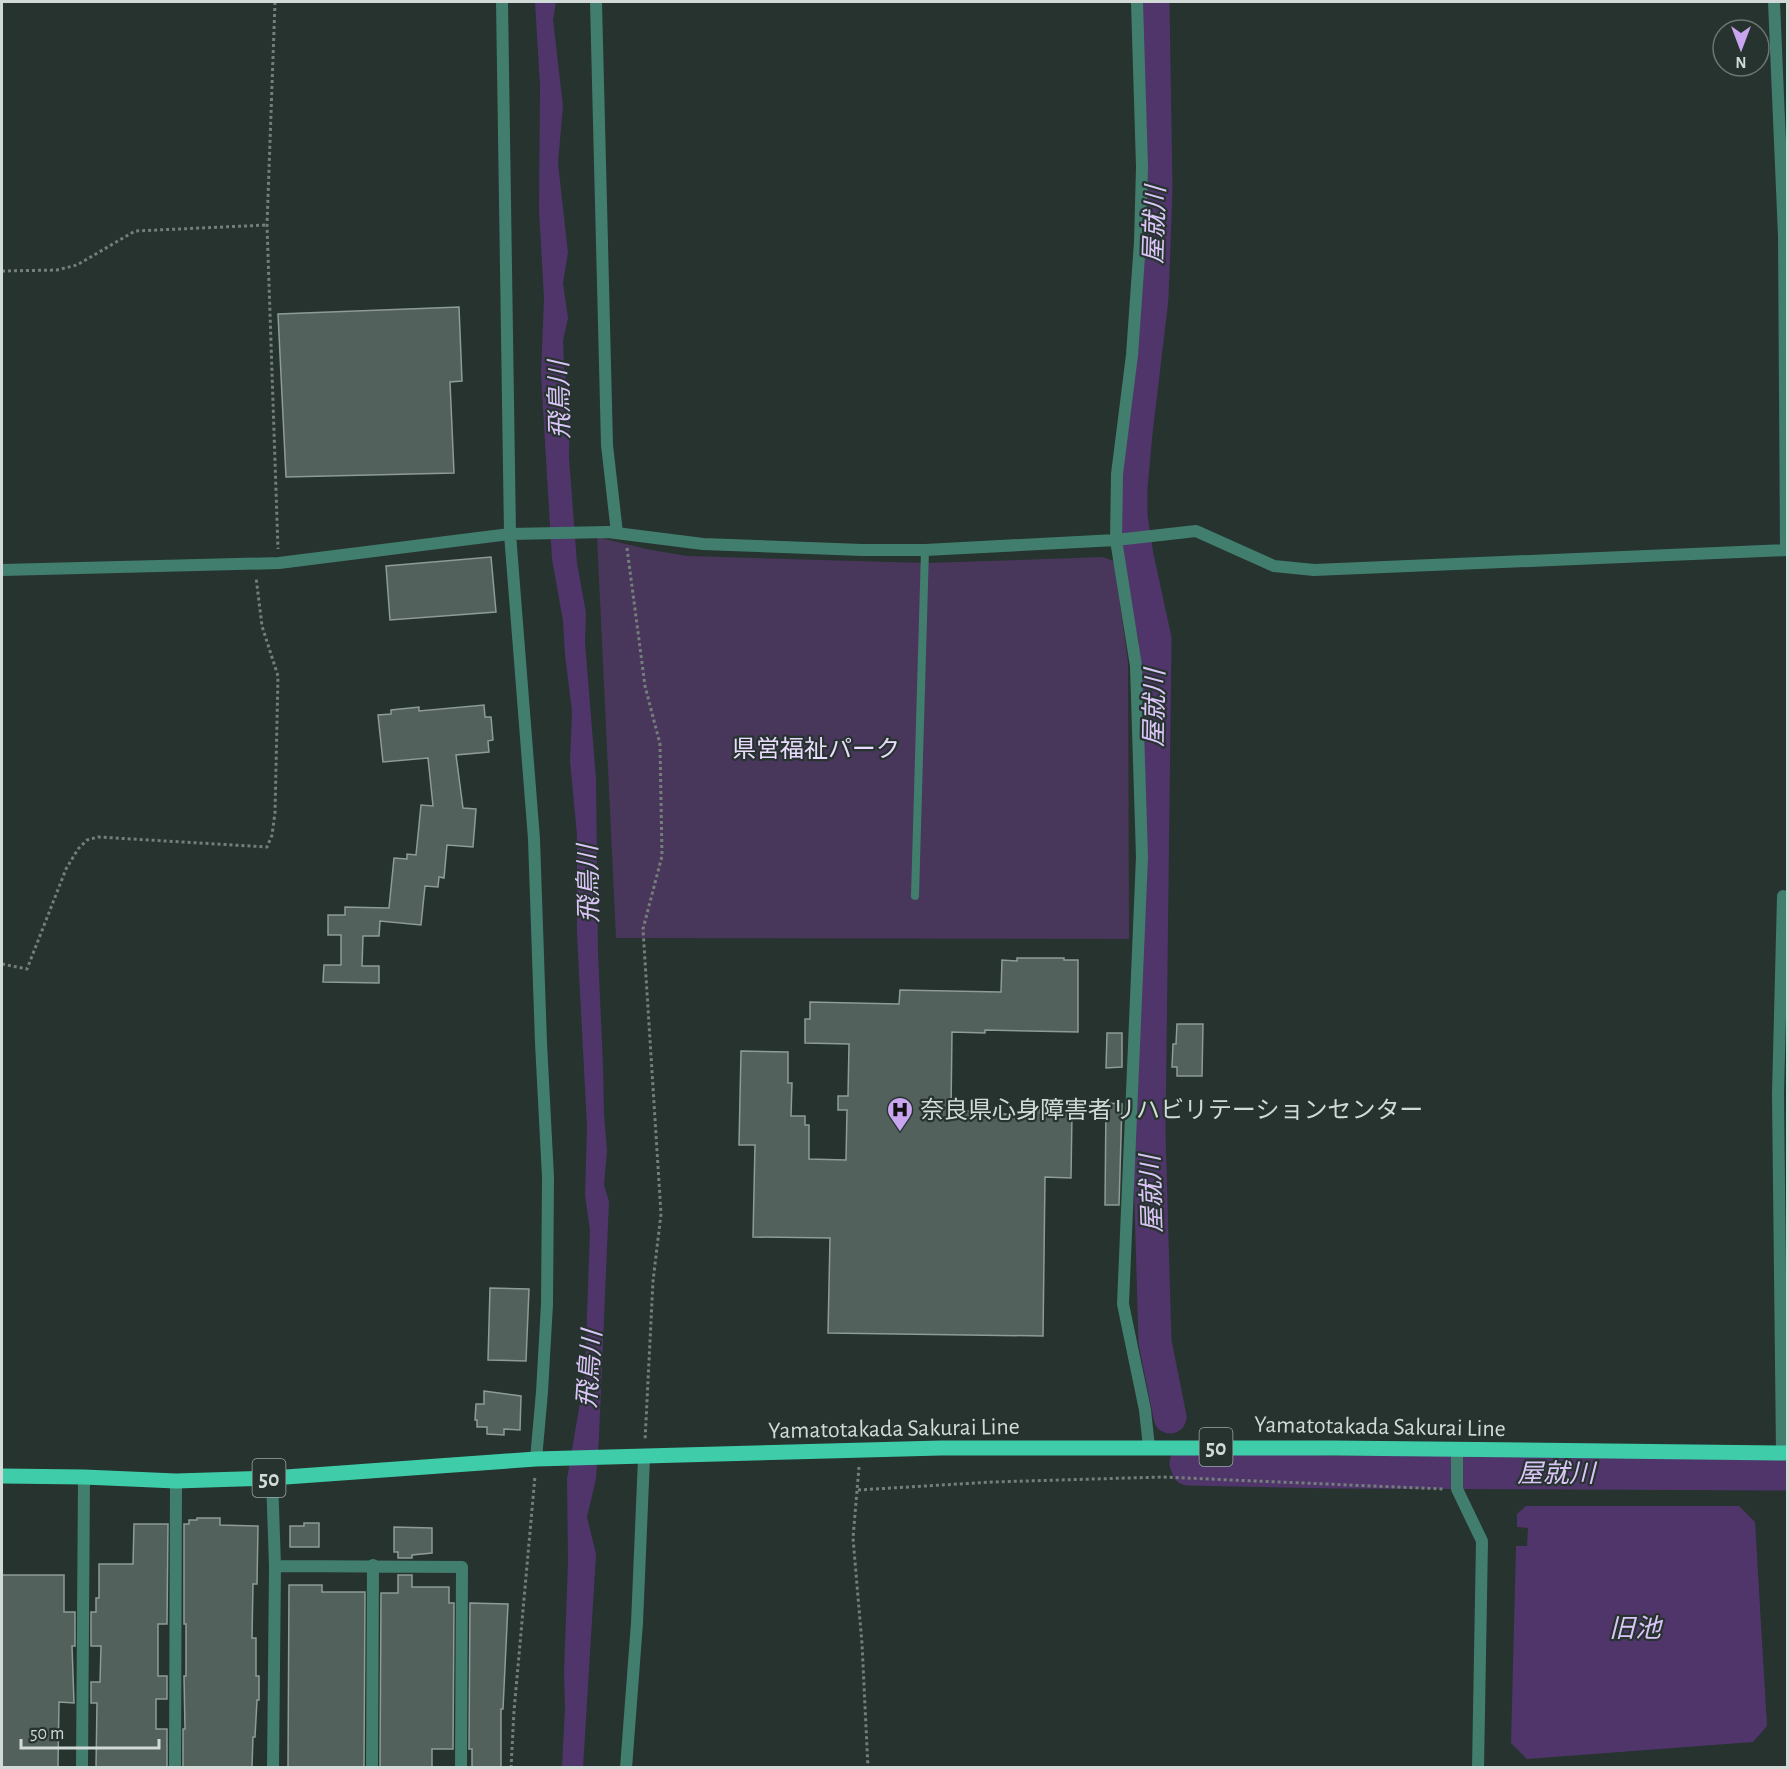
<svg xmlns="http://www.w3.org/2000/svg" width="1789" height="1769" font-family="'Alegreya Sans','Noto Sans JP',sans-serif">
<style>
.green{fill:#48375a}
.water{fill:#50356b}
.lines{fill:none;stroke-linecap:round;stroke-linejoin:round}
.river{stroke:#50356b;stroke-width:33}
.building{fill:#53615c;stroke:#8d9c96;stroke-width:1.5}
.path{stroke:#747e7b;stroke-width:3;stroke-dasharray:3 3;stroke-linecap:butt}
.service{stroke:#427e6d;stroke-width:8}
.minor{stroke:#427e6d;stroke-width:12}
.primary{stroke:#3ecca9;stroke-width:15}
.labels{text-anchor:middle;stroke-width:4.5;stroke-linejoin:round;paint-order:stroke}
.shield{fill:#26332f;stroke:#9ea8a5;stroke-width:1.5}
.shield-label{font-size:22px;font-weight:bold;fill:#d2dad7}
.park-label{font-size:24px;fill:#ebdbfe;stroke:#26332f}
.poi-label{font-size:24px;fill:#d2dad7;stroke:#26332f;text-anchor:start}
.street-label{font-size:24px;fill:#d2dad7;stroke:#26332f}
.water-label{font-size:26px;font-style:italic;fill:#dbc4f7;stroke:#26332f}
</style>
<rect width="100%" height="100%" fill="#26332f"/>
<!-- green -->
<path class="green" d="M597 537 646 549 687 556 926 563 1103 557 1114 561 1128 662 1129 939 616 938Z"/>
<!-- water -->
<path class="water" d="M535 2H556L553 20 563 106 558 163 568 253 563 283 568 318 563 341 564 368 570 399 569 458 577 563 586 613 585 642 596 779 598 953 603 1065 604 1113 607 1151 604 1185 609 1201 599 1436 596 1479 587 1517 596 1554 583 1768 562 1767 565 1708 564 1673 568 1562 567 1479 585 1373 590 1230 585 1195 587 1127 577 934V835L570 761 572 711 565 655 563 621 552 559 541 375 544 298 539 210 540 85Z
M1526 1506H1739L1755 1522 1767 1726 1753 1742 1527 1759 1511 1743 1516 1546H1527L1528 1528 1517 1527V1514Z"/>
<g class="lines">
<!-- river -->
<path class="river" d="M1153 2 1156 190 1152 298 1136 433 1131 487V516L1137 556 1155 639 1149 1133 1155 1342 1170 1417
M1186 1463 1188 1469 1334 1472 1788 1474"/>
</g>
<!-- building -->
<path class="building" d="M459 307 462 381 450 382 454 473 286 477 278 314Z
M491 557 496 612 390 620 386 566Z
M484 705 485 717H491L493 740 488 741 489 752 456 755 463 808 476 809 473 847 447 845 444 878 439 877 438 887 425 886 421 925 380 921 379 936H363L362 966H379V983L323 982 324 965H341V935H328V915H345V907L389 908 394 858 407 859V854L416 855 421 805 433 806 428 758 383 762 378 715 391 714V710L419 707V711Z
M1017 958H1064V960H1078V1032L985 1030V1033L952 1032 951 1111H984V1114H1022L1023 1108 1040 1109V1113H1072L1071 1178 1045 1177 1043 1336 828 1333 830 1238 753 1237 755 1145H739L741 1051 788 1052V1083H792L791 1116H805V1125H809V1159L846 1160 847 1110H838V1096H848L849 1044 805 1043V1019H810V1002L899 1004 900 990 1001 992 1002 960 1017 961Z
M1177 1024H1203L1202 1076H1177V1067H1172L1173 1044H1176Z
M1107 1033H1122V1067L1106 1068Z
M1106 1103 1122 1104 1119 1205H1105Z
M490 1288 529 1289 526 1361 488 1360Z
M484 1391 521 1396 520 1430 504 1429V1435L487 1434V1427H477V1420H475L476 1404H484Z
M197 1518H220V1525L258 1526 257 1584H253L252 1638H256V1676H259V1700H257L255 1737H253L252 1767H183V1729H185L184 1676H186V1624H184V1524H189V1520H197Z
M304 1523H319V1547H290V1526H304Z
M134 1524H168L167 1624H158V1676H167V1699H156V1729H167V1767H96L97 1703H91V1682H100L101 1646H91V1612H96V1598H99V1564H133Z
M394 1527 432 1528V1553L412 1555V1558H398V1552H394Z
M2 1575H64V1612H75V1646H72L74 1703 59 1702 58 1767H2Z
M398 1575H412V1587H449V1603H454L453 1749H432V1767H380L381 1593H398Z
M289 1585H322V1592H365L364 1767H288Z
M470 1603 508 1604 503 1709H501V1767H472V1749H469Z"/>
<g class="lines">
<!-- path -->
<path class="path" d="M275 2 267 225 278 549
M2 271 57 270 77 265 135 231 267 225
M627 548 645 686 660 744 662 856 643 929 661 1214 653 1281 645 1441
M2 964 27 969 66 869 78 849 87 840 98 837 267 847 272 835 275 813 278 676 262 626 256 577
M859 1467 853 1538 862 1644 868 1768
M858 1490 992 1482 1162 1477 1443 1489
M511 1768 514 1711 535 1476"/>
<!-- service -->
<path class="service" d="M915 896 925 550"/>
<!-- minor -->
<path class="minor" d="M502 2 510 534 534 839 541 1043 548 1177 547 1304 542 1392 536 1459
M596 2 607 445 617 533
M1137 2 1142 167 1140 242 1132 355 1117 474 1116 540 1136 666 1142 857 1123 1304 1145 1410 1149 1447
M1774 2 1784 236 1786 550
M2 570 279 563 510 534 608 532 703 544 862 550H925L1116 540 1196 531 1274 566 1314 570 1788 550
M1457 1450V1489L1482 1541 1478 1768
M1782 1453 1778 1094 1783 896
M272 1478 275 1566 273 1768
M275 1566 462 1567 461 1768
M82 1768 84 1477
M175 1768 176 1481
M372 1768 373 1565
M626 1768 637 1623 644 1458"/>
<!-- primary -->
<path class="primary" d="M2 1476 84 1477 176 1481 272 1478 536 1459 941 1448H1334L1788 1453"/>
</g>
<!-- icons -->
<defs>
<symbol id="hospital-pin" viewBox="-11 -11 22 30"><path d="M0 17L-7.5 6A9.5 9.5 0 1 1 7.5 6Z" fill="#c8a5ee" stroke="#26332f"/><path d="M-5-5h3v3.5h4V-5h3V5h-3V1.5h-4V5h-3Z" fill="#111"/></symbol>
</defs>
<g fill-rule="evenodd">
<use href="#hospital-pin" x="885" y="1095" width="30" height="40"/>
</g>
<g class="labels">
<!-- shield labels -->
<g class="shield">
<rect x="1199.5" y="1428" width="33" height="38" rx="4.5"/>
<rect x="252.5" y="1459" width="33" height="38" rx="4.5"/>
</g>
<g class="shield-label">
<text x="1216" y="1455">50</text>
<text x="269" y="1486">50</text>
</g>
<!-- park labels -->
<g class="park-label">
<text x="816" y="757">県営福祉パーク</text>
</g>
<!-- poi labels -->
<g class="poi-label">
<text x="920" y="1118">奈良県心身障害者リハビリテーションセンター</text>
</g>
<!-- street labels -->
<g class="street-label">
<text transform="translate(1380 1426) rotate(1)" y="8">Yamatotakada Sakurai Line</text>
<text transform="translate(894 1428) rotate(-1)" y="8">Yamatotakada Sakurai Line</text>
</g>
<!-- water labels -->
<g class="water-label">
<text transform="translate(1154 225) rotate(-88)" y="9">屋就川</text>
<text transform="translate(559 400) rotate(-91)" y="9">飛鳥川</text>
<text transform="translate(1154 708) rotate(-89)" y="9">屋就川</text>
<text transform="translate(588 884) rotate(-91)" y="9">飛鳥川</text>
<text transform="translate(1151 1194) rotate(-92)" y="9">屋就川</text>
<text transform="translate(589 1369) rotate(-86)" y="9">飛鳥川</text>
<text x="1556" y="1482">屋就川</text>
<text x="1635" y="1637">旧池</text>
</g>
</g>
<!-- border -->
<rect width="1789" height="1769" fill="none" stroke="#d2dad7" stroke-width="6"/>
<!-- north arrow -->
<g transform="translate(1741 48) rotate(180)"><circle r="28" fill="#26332f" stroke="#6b7672" stroke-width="1.5"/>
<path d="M0-4.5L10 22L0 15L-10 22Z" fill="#c8a5ee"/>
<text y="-9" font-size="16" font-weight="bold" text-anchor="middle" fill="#d2dad7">N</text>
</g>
<!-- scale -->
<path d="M21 1739v9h138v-9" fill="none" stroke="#d2dad7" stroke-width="3"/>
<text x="30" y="1739" font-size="18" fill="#d2dad7" stroke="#26332f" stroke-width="4.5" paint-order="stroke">50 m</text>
</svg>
